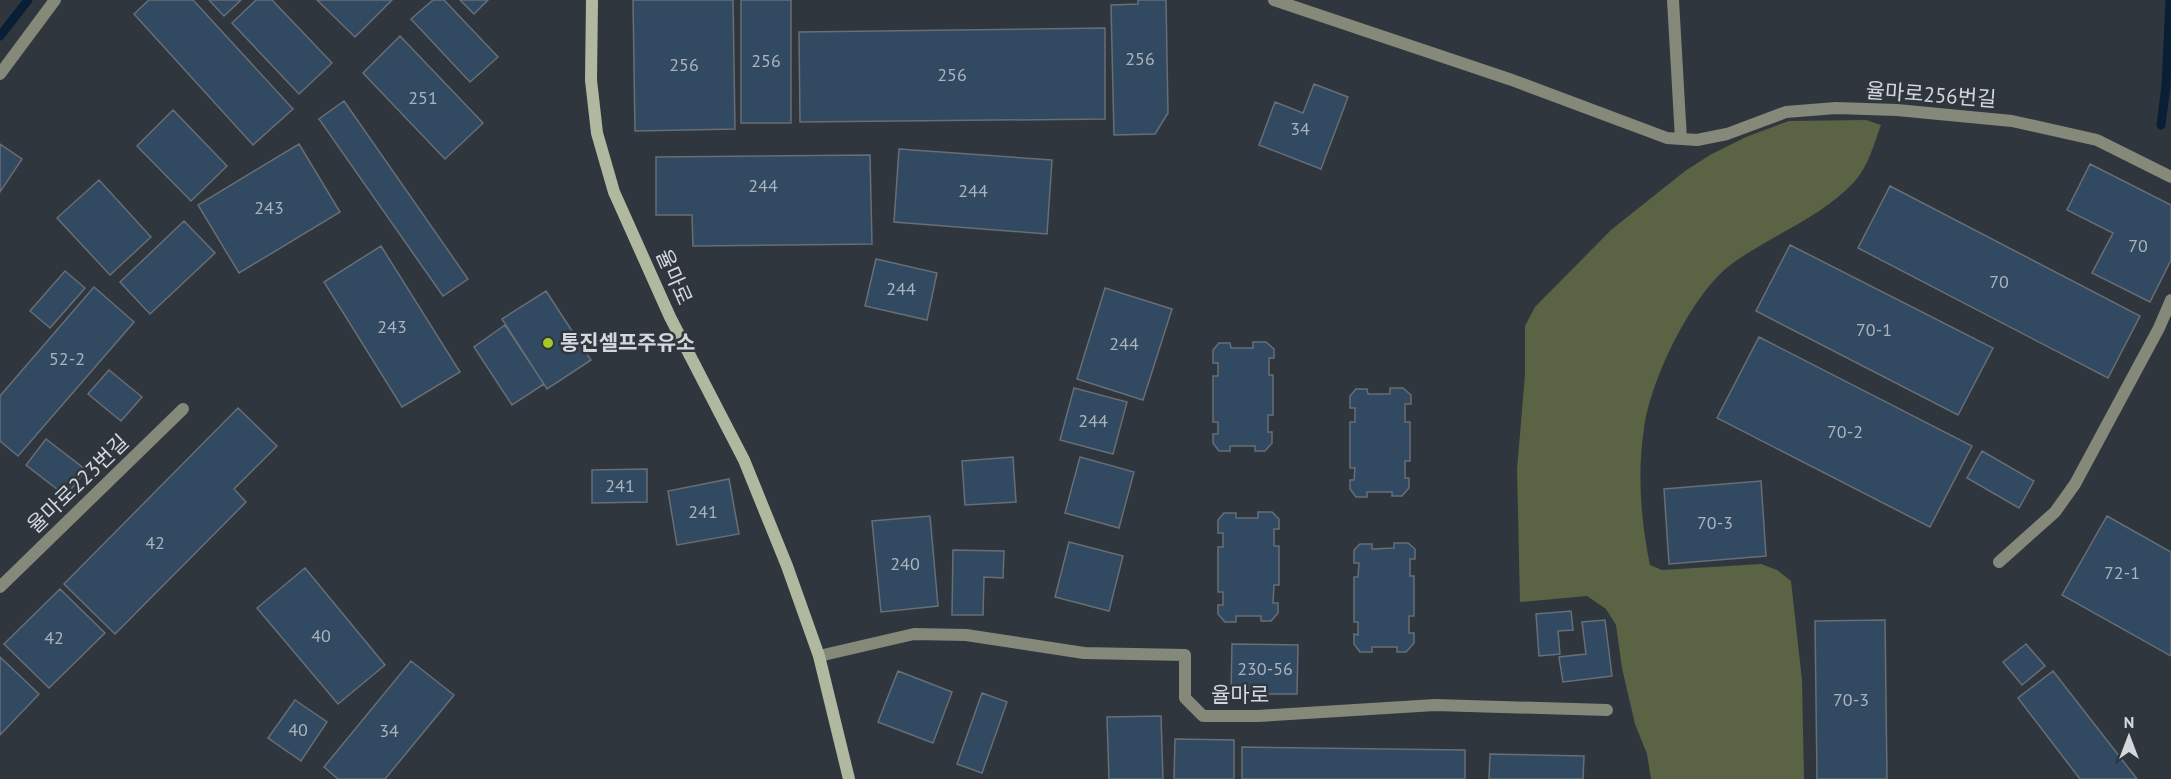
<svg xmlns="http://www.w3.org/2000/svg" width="2171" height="779" font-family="'PT Sans','Noto Sans KR',sans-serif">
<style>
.forest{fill:#5a6343}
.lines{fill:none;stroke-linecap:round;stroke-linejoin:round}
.stream{stroke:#081f35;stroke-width:9}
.building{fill:#314961;stroke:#676e75;stroke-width:1.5}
.lane{stroke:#84897a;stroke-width:12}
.secondary{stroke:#b0b89f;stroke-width:12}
.poi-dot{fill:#a5c823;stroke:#30363d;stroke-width:2}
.labels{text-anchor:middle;stroke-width:5;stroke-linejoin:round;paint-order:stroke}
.number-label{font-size:18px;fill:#abb4bd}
.street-label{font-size:21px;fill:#d4d8dc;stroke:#30363d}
.poi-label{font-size:21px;font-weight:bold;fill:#d4d8dc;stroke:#30363d;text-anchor:start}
</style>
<rect width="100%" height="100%" fill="#30363d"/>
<!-- forest -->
<path class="forest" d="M1866 120 1881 125C1874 144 1868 167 1854 182 1820 219 1768 236 1729 266 1691 296 1650 381 1644 429 1637 473 1641 522 1650 565L1662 570 1761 564 1777 570 1791 581 1802 680 1804 779H1651L1647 754 1635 724 1622 668 1616 625 1606 609 1587 596 1520 602 1517 469 1525 375V326L1535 307 1611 230 1685 171 1710 155 1746 137 1789 121Z"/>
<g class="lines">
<!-- stream -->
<path class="stream" d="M0 36 28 0
M2161 125 2166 86 2170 0"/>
</g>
<!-- building -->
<path class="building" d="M149 0H193L293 109 253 145 134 14Z
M209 0H241L224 16Z
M256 0H272L332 63 299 94 232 23Z
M317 0H392L355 37Z
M433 0H444L498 57 470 82 411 19Z
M460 0H488L474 14Z
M633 0H733L735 129 635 131Z
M741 0H791V123H741Z
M1138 0H1166L1168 113 1155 134 1114 135 1111 5 1138 4Z
M1105 28V119L800 122 799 32Z
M400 36 483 123 445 159 363 73Z
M1314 84 1348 97 1321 169 1259 145 1275 102 1303 113Z
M344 101 468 279 443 296 319 119Z
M173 110 227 166 191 201 137 146Z
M0 144 22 159 0 192Z
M299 144 340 212 239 273 198 205Z
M899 149 1052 160 1047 234 894 222Z
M870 155 872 244 693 246 692 215H656V157Z
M2090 164 2171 205V260L2150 302 2092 273 2113 233 2067 210Z
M99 180 151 237 110 275 57 218Z
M1890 186 2140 316 2108 378 1858 248Z
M184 221 215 253 150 314 120 282Z
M1790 245 1993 348 1958 415 1756 311Z
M381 246 460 372 402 407 324 282Z
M876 259 937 273 927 320 865 306Z
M65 271 85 288 50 328 30 311Z
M94 287 134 322 18 456 0 441V396Z
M1105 288 1172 309 1143 400 1077 379Z
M546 291 591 360 547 389 502 319Z
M505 325 544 384 512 405 474 347Z
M1759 337 1972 446 1930 527 1717 418Z
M1253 342H1266L1274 349V358H1269V375H1273V415H1268V432H1272V443L1265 451H1255V446H1230V451H1219L1213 443V434H1218V422H1213V376H1218V363H1213V350L1219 343H1230L1231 348H1253Z
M109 370 142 397 121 421 88 394Z
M1074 388 1127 402 1113 454 1060 440Z
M1390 388H1403L1411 395V404H1405V422H1410V461H1405V478H1409V488L1402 496H1392V492H1367V497H1356L1350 489V480H1354L1355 468H1350V422H1355V408H1350V396L1356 389H1367L1368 394H1390Z
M238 408 277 446 234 489 246 502 115 634 64 584Z
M46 439 86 470 66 496 26 465Z
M1982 451 2034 481 2019 508 1967 478Z
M1013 457 1016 502 965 505 962 461Z
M1080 457 1134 472 1119 528 1065 513Z
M647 469V502L592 503V470Z
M729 479 739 534 677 545 668 491Z
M1761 481 1766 556 1669 564 1664 489Z
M1258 512H1272L1279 519V529H1274V546H1279V585H1274L1273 603H1278V613L1271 621H1261V616H1236V622H1225L1218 614V605H1223V592H1218V547H1223V533H1218V520L1224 513H1236V518H1258Z
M930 516 938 606 881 612 872 521Z
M2107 516 2171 552V656L2062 595Z
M1069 542 1123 556 1109 611 1055 597Z
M1394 543H1408L1415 549V559H1410V576H1414V616H1409V633H1414V643L1406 652H1397V647H1372V652H1360L1354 644V634L1358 635V622H1354V577H1358L1359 563H1354V550L1360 544H1372V549L1394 548Z
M953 550 1004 551 1003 578 984 577 983 615H952Z
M305 568 385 665 338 704 257 608Z
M60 589 105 633 49 688 4 644Z
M1571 611 1573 630 1558 631 1560 654 1539 656 1536 614Z
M1605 620 1612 676 1563 682 1559 657 1586 654 1582 622Z
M1885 620 1887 779H1817L1815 621Z
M1232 644 1298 645 1297 694H1231Z
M2026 644 2045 666 2022 685 2003 662Z
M0 657 39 694 0 735Z
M411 661 454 695 385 779H338L324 767Z
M898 671 952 692 933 743 878 722Z
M2053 671 2137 779H2080L2018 698Z
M982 693 1007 702 982 773 957 764Z
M295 700 327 722 301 761 268 738Z
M1161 716 1163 779H1109L1107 717Z
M1175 739 1234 740V779H1174Z
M1242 747 1465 750V779H1242Z
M1490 754 1584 756 1583 779H1489Z"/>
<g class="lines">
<!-- lane -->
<path class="lane" d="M1274 0 1512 80 1667 138 1697 140 1727 134 1786 112 1836 108 1897 110 2012 121 2097 140 2171 177
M1673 0 1681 139
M0 74 55 0
M1999 562 2055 512 2075 484 2159 328 2171 300
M0 587 183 409
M819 656 914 634 966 635 1084 653 1185 655V698L1203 716H1258L1435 705 1607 710"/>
<!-- secondary -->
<path class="secondary" d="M592 0 591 80 597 133 614 192 670 317 744 460 787 566 819 656 849 779"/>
</g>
<!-- markers -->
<circle class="poi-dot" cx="548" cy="343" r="6"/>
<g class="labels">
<!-- number labels -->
<g class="number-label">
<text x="1140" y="65">256</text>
<text x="766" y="67">256</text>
<text x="684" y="71">256</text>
<text x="952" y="81">256</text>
<text x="423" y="104">251</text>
<text x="1300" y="135">34</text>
<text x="763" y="192">244</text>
<text x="973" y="197">244</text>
<text x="269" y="214">243</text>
<text x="2138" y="252">70</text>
<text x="1999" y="288">70</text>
<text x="901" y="295">244</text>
<text x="392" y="333">243</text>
<text x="1874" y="336">70-1</text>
<text x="1124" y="350">244</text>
<text x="67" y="365">52-2</text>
<text x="1093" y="427">244</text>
<text x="1845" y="438">70-2</text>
<text x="620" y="492">241</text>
<text x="703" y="518">241</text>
<text x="1715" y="529">70-3</text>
<text x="155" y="549">42</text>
<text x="905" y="570">240</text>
<text x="2122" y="579">72-1</text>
<text x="321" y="642">40</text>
<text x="54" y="644">42</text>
<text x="1265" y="675">230-56</text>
<text x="1851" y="706">70-3</text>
<text x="298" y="736">40</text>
<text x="389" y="737">34</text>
</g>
<!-- street labels -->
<g class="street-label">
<text transform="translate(1931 95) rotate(4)" y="7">율마로256번길</text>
<text transform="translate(674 277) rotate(66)" y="7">율마로</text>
<text transform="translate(78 484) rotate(-44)" y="7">율마로223번길</text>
<text x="1240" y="702">율마로</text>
</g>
<!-- poi labels -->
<g class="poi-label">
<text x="560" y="350">통진셀프주유소</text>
</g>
</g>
<!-- north arrow -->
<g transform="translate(2129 737)" stroke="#30363d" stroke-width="4.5" paint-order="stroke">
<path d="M0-4.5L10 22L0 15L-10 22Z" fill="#d4d8dc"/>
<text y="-9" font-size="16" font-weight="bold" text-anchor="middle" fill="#d4d8dc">N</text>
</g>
</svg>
